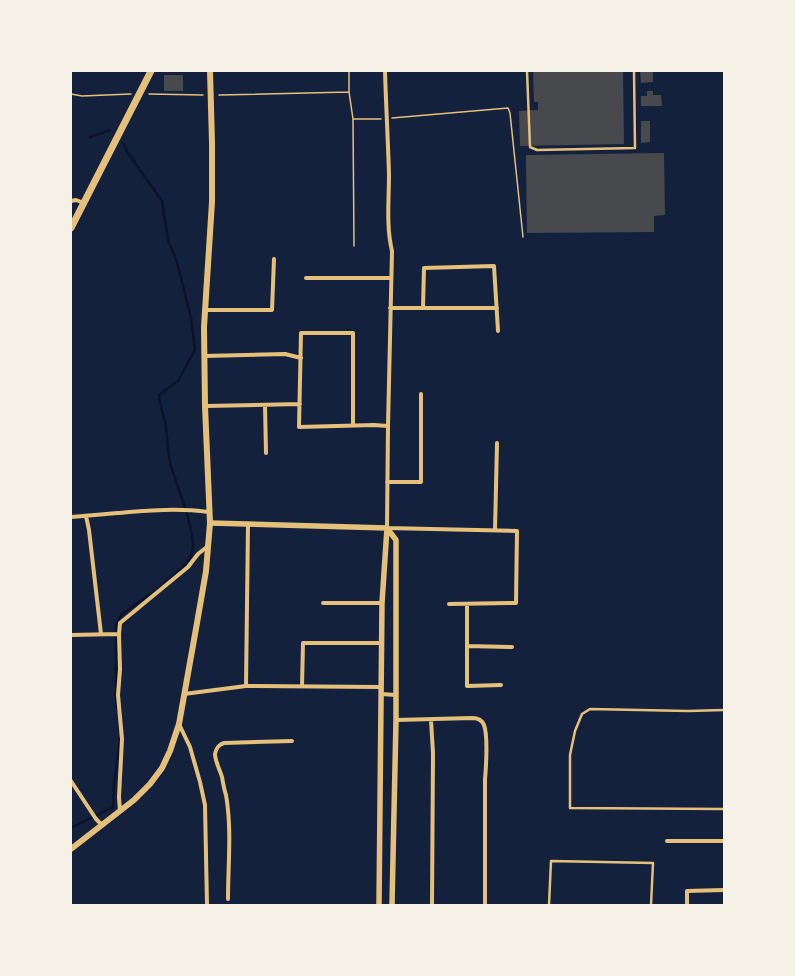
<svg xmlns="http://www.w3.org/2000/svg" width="795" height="976" font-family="'Exo 2',sans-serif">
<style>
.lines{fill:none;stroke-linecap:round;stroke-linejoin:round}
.stream{stroke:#0b132b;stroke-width:2.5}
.building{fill:#48494c}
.path{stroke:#e5c07b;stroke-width:1.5}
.service{stroke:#e5c07b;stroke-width:2.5}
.minor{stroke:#e5c07b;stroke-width:4}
.tertiary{stroke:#e5c07b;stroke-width:5.5}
.secondary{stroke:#e5c07b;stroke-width:6}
.primary{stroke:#e5c07b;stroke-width:7}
</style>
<rect width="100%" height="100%" fill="#14213d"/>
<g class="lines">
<!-- stream -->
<path class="stream" d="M90 137 110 130
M117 708 116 700V625L121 615C139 602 182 574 191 556 200 538 175 483 170 462 167 449 168 435 165 422 163 413 160 405 159 395L178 381 195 350 191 318 177 262 168 240 162 201 128 153 123 143
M71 828 113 807 114 785 120 739"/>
</g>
<!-- building -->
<path class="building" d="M533 71H623L624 144 520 146 519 111 538 110V102H534Z
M640 71H653V82L641 83Z
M164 75H183V91H164Z
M647 91H653V95H661L662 106H641V96H647Z
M641 121H650V142L641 143Z
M664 153 665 215 654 216V232L527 233 526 155Z"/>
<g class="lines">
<!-- path -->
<path class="path" d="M349 71V92L353 119 354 246
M71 94 82 96 131 94
M149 94 203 95
M219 95 349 92
M392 118 508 108 510 113 523 237
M353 119H381"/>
<!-- service -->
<path class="service" d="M527 71 530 147 537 150 635 148 634 71
M724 710 688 711 590 709 582 714 575 731 570 755V808L724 809
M549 905 551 861 653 863 651 905"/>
<!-- minor -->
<path class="minor" d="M385 71C386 106 388 140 389 175 389 200 386 226 392 251L388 426
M71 201 76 200 84 203
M306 278H391
M390 308H497
M423 308 424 268 494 266 498 331
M204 310H272L274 259
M204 356 285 354 301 358
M265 405 266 453
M205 406 300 404
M353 426V333H301L299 427 374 425 388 426 387 528 517 531 516 603 449 604
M387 482H421V394
M86 516 89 530 101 634
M71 517C116 514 163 506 209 512
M495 530 497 443
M323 603H382
M467 604V686L501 685
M71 635 119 634
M467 646 512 647
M246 686 248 524
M302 686 303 643H382
M184 694 246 686 380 687
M381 694 396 695
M396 720 472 718C477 718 482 720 484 725 488 736 486 767 485 780 485 822 485 863 485 905
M431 720 433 753 432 905
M179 724 190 747 200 782 205 805 207 905
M71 781 96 819 102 825
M120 811 119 797 122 739 118 695 120 669 119 634 120 623 188 567 198 554 208 546
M667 841H724
M228 899C228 865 232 829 226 795 224 789 223 783 222 777 220 770 215 761 215 754 216 748 220 744 224 743L292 741
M687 905V891L724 890"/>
<!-- tertiary -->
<path class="tertiary" d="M210 523 387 528
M387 528 396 540V720L392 905
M379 905 382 603 387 528"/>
<!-- secondary -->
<path class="secondary" d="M71 849 134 800 150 784 162 768 170 751 179 724 197 623 206 571 210 523 205 406 204 327 212 202V143L210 71"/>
<!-- primary -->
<path class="primary" d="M71 228 151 71"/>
</g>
<!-- border -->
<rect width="795" height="976" fill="none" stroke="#f6f1e7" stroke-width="144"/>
</svg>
